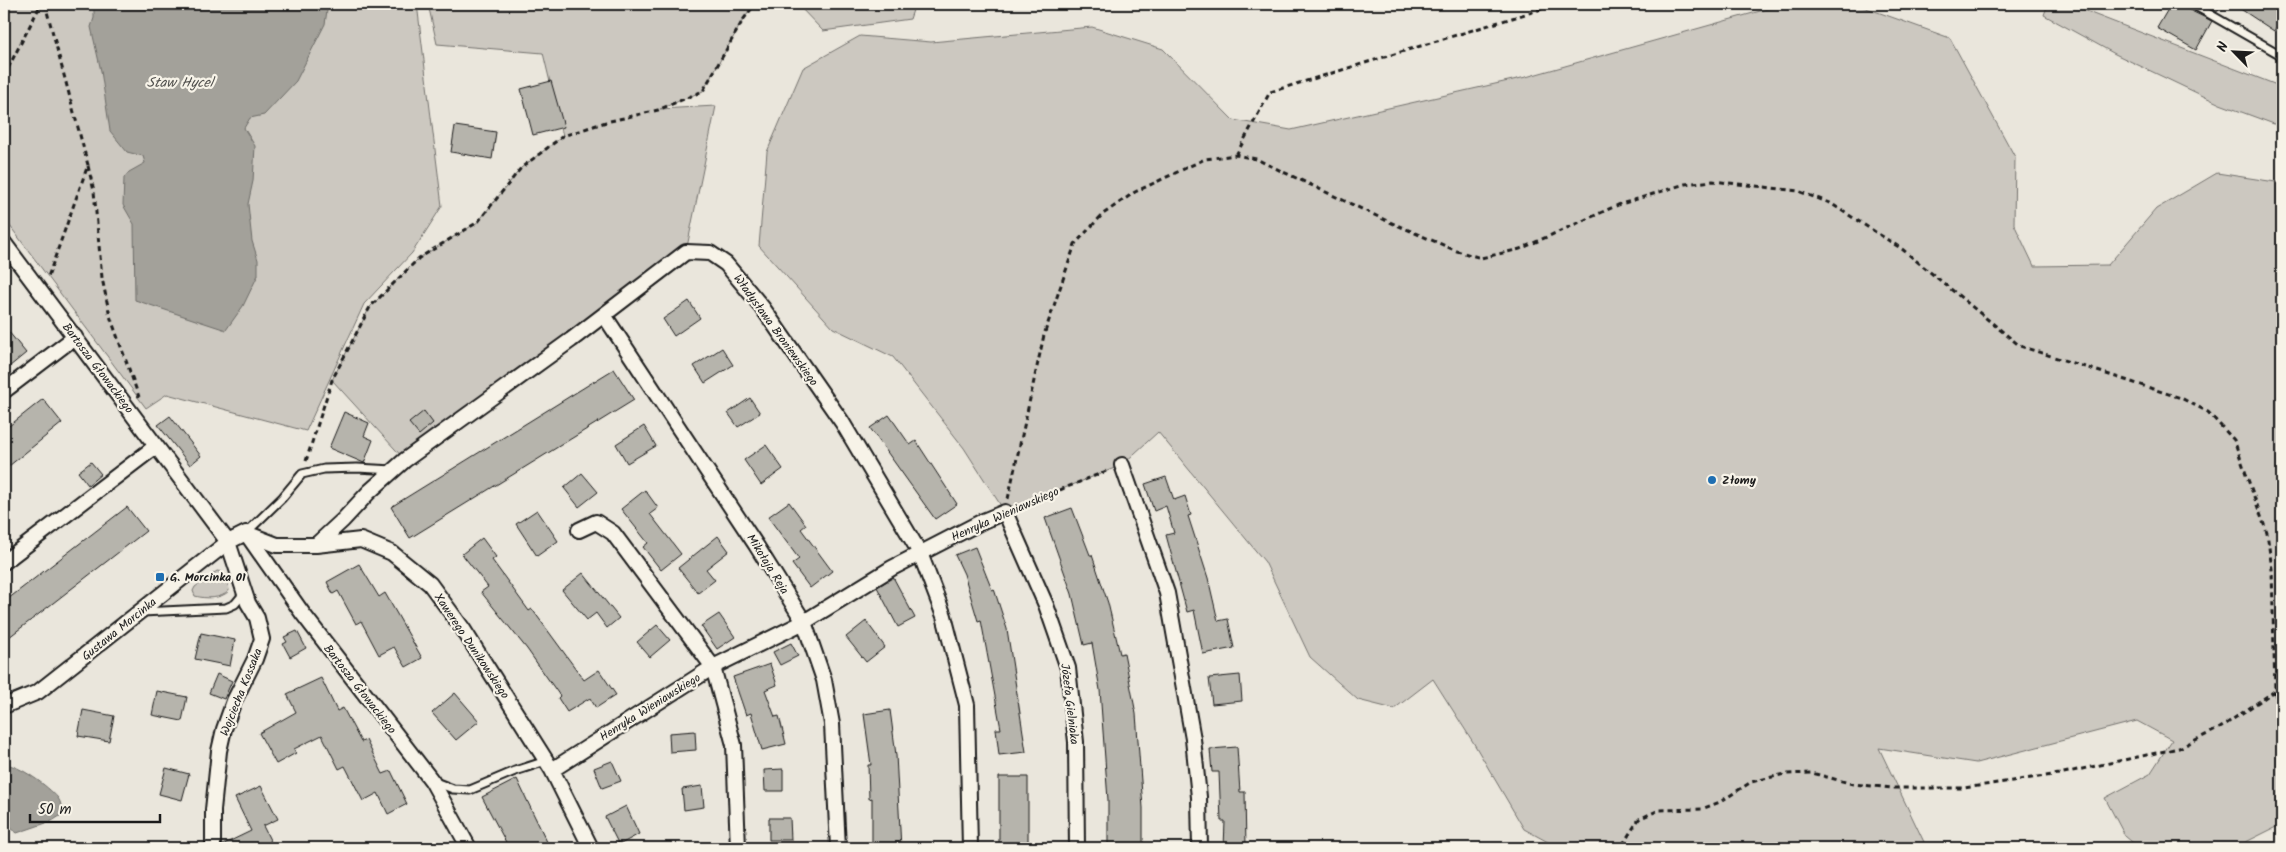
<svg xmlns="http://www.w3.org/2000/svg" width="2286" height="852" font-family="Kalam,sans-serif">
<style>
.green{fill:#ccc8c0;stroke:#74726e}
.water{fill:#a3a19a;stroke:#6d6c68}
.building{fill:#b6b4ac;stroke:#1c1c1c}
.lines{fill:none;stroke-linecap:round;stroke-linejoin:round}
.lane-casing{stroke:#1c1c1c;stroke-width:11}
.street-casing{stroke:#1c1c1c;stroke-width:18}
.path{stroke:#1c1c1c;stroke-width:3;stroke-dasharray:5 4;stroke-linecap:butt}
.lane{stroke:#f7f3e8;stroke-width:7}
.street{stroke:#f7f3e8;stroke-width:14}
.poi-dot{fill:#1f6fb2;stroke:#f7f3e8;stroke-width:2}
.labels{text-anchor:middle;stroke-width:4.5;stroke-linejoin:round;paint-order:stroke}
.street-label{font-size:12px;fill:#1c1c1c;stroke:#f7f3e8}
.poi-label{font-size:12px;font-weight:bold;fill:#1c1c1c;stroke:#f7f3e8;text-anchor:start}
.water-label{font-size:14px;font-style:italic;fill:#52514e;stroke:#f7f3e8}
</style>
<rect width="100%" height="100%" fill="#eae6dc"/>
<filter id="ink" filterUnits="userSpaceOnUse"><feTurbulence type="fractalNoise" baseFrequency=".02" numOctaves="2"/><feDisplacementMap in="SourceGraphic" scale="10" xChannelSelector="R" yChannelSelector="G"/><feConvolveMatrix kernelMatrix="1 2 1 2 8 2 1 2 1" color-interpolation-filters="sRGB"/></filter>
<g filter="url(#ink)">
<!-- green -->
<path class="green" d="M4 4H417L442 206 412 253 364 304 306 431 167 394 146 408 4 218Z
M428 4H755L743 20 703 91 660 109 716 106 686 252 405 460 332 380 370 307 419 258 478 222 521 168 563 136 543 53 437 44Z
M797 4H915L910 19 823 31Z
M1785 4H1855L1950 38 2015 157 2014 224 2034 266 2108 265 2156 209 2217 173 2282 183V824L2234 848H2139L2125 836 2105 798 2150 774 2172 740 2137 721 1976 763 1879 748 1924 842 1923 848H1559L1524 829 1473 742 1433 679 1394 709 1358 700 1310 657 1265 562 1158 432 1122 465 1005 512 964 448 893 357 833 328 759 246 767 152 803 68 860 36 931 42 1092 27 1163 49 1233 120 1291 130 1526 77Z
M2048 4H2072L2093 14 2282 87V127L2220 104 2115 54 2044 15Z
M217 571 222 572 227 576 229 591C221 599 206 599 195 596L193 591 195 587Z"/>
<!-- water -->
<path class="water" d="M89 4H328L325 24 296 81 264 115 250 118 244 128 255 146 253 181 248 204 252 241 258 260V275L243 306 226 330 135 300 134 224 123 205 124 178 129 172 145 163 143 156 127 152 110 131 101 71 91 27 94 18V8Z
M4 764C19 765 48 786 58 798 61 802 62 809 63 814L52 821 17 833 4 822Z"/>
<!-- building -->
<path class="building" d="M2171 4H2177L2212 21 2196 50 2157 28Z
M2203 4H2221L2217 12Z
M2233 4H2282V18L2274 31Z
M551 81 564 127 533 135 521 89Z
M455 126 496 132 492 159 451 152Z
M689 301 700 318 674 336 663 319Z
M4 326 26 353 4 371Z
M722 348 733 365 705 383 694 366Z
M614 369 634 400 410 538 391 507Z
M750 398 760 413 738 427 728 413Z
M43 399 62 423 4 470V430Z
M424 411 433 423 419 435 409 423Z
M344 412 369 423 364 436 373 440 364 463 329 448Z
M889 415 910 445 916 441 957 504 935 519 870 428Z
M170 416 201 456 190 465 158 425Z
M644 426 656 446 627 463 616 444Z
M766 445 783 469 761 485 744 460Z
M91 462 101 474 88 485 78 472Z
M582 473 598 492 579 507 564 488Z
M1166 477 1174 500 1185 496 1191 515 1188 516 1208 578 1218 621 1228 619 1234 648 1203 654 1194 610 1187 612 1166 535 1174 533 1166 506 1154 511 1145 484Z
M645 490 658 508 650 514 681 554 661 570 643 547 648 543 621 509Z
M789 502 806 525 801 529 832 571 810 588 792 564 799 559 768 517Z
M127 507 146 531 4 641V602Z
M1072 508 1090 555H1092L1108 603 1120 654 1124 653 1136 714 1143 808V844H1108V800L1100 690 1092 643 1084 645 1072 594 1045 518Z
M537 510 558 541 537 556 516 524Z
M718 536 729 551 706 569 715 580 698 593 678 568Z
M482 538 496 557 492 560 529 611 532 609 584 680 599 670 616 695 596 708 590 698 567 712 558 698 560 696 527 649 481 592 488 587 462 554Z
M975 547 992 590 994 589 1007 629 1026 752 999 755 996 729H1001L981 620 978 621 964 574 955 555Z
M359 564 379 597 385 593 422 658 406 667 394 647 379 655 361 621 356 624 338 591 333 594 327 582Z
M583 573 619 618 607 628 596 613 587 620 562 590Z
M893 577 915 618 898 627 877 587Z
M719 614 735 637 717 649 701 626Z
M866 621 885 647 866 662 846 637Z
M657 625 670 640 650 657 637 642Z
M297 631 306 648 290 657 283 644 287 642 284 637Z
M201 633 235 640 230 666 195 659Z
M791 643 798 656 780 665 773 652Z
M770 664 777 685 765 690 775 717 779 716 786 744 762 750 751 713 746 715 733 677Z
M217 674 232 681 224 699 209 693Z
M1240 675 1242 701 1212 704 1209 678Z
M321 678 337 711 343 708 361 742 366 740 383 774 391 771 407 804 388 814 378 793 363 801 345 766 339 769 322 735 294 749 296 753 276 764 259 733 296 712 287 694Z
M157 691 187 697 182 721 152 715Z
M455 693 479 721 456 740 432 713Z
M83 710 114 716 109 741 78 736Z
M890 710 896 755 901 848H872V798L869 799 868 765H871L864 714Z
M695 731 696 750 670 752 669 733Z
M1237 747 1240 792H1245L1246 848H1224L1225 821H1221L1219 772H1212L1210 749Z
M612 761 621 781 602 788 594 768Z
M166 768 189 774 182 800 159 794Z
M783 769V791H765L764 770Z
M999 777H1028V848L999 847Z
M517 779 533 813 550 848H509L482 797Z
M261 786 278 819 263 826 274 848H222V845L251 831 235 798Z
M702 786 704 807 684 810 682 789Z
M626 806 639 834 619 845 605 817Z
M769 818H790L791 840H769Z"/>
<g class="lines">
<defs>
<path id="lane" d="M2192 4 2281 55 2282 53
M246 533 282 498 302 474 324 469 357 468 393 470
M142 612 226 608 235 604 245 592
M435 782 453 789 470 790 515 771 546 761"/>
<path id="street" d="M4 243 228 542 248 603 257 618 262 639 255 659 234 701 224 729 219 751 213 810V848
M604 315 756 545 804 622 824 680 832 724 838 848
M4 391 75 337
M1122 465 1167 593 1193 739 1199 797 1200 848
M579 530 596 522 613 533 713 667 734 745 738 848
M246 533 303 614 432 781 469 848
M316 545 343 520 369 492 405 460 571 340 686 252 710 253 726 264 762 307 842 422 920 553 944 616 967 705 970 848
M4 562 156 446
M4 706 38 692 228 542 246 533 277 545H316L361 540 392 553 430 584 463 629 552 770 591 848
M552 770 713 667 804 622 892 568 983 521 1005 512 1046 605 1068 668 1076 742 1077 848"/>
</defs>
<!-- lane casing -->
<use href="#lane" class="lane-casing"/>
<!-- street casing -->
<use href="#street" class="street-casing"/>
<!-- path -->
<path class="path" d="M45 4 88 165 48 277
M4 76 41 4
M1236 155 1270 92 1558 4
M88 166 94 191 102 278 110 316 139 397
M306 461 332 380 370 307 419 258 478 222 521 168 563 136 606 122 658 110 703 91 743 20 755 4
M1008 499 1044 335 1075 244 1103 214 1135 192 1205 159 1236 155 1256 159 1385 220 1457 251 1481 258 1520 249 1618 205 1685 184 1713 181 1798 191 1830 203 1902 249 2020 346 2181 398 2208 412 2234 440 2267 533 2272 569 2275 692 2282 727
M1018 507 1109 470
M1614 848 1623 844 1639 819 1659 810 1702 809 1720 802 1751 782 1785 774 1812 773 1853 784 1892 788H1964L2059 774 2179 748 2220 728 2282 686"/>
<!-- lane -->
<use href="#lane" class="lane"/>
<!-- street -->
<use href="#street" class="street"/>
</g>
</g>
<!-- markers -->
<g class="poi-dot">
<circle cx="1712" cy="480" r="5"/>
<rect x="155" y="572" width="10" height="10" rx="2.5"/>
</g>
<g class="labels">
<!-- street labels -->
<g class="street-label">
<text transform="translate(776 330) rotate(54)" y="4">Władysława Broniewskiego</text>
<text transform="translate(98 368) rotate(53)" y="4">Bartosza Głowackiego</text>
<text transform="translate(1005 514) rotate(-24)" y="4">Henryka Wieniawskiego</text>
<text transform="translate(768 564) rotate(58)" y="4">Mikołaja Reja</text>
<text transform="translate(119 629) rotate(-39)" y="4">Gustawa Morcinka</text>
<text transform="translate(472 646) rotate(56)" y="4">Xawerego Dunikowskiego</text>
<text transform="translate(360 689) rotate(52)" y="4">Bartosza Głowackiego</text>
<text transform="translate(241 692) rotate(-68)" y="4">Wojciecha Kossaka</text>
<text transform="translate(1070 704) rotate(83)" y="4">Józefa Gielniaka</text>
<text transform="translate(650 707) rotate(-32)" y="4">Henryka Wieniawskiego</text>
</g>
<!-- poi labels -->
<g class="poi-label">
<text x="1722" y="484">Złomy</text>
<text x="170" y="581">G. Morcinka 01</text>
</g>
<!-- water labels -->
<g class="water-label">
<text x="180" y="87">Staw Hycel</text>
</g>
</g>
<!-- margin -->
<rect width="2286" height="852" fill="none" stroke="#f7f3e8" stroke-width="20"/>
<rect x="10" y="10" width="2266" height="832" fill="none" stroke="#1c1c1c" stroke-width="2" filter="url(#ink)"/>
<!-- north arrow -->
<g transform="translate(2234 52) rotate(294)" stroke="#f7f3e8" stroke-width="4" paint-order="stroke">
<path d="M0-4L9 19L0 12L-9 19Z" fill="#1c1c1c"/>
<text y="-8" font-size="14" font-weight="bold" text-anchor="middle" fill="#1c1c1c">N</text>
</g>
<!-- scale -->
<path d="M30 814v8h130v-8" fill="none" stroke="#1c1c1c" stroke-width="2.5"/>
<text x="38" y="814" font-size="15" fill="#1c1c1c" stroke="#f7f3e8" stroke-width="4" paint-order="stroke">50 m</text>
</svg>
